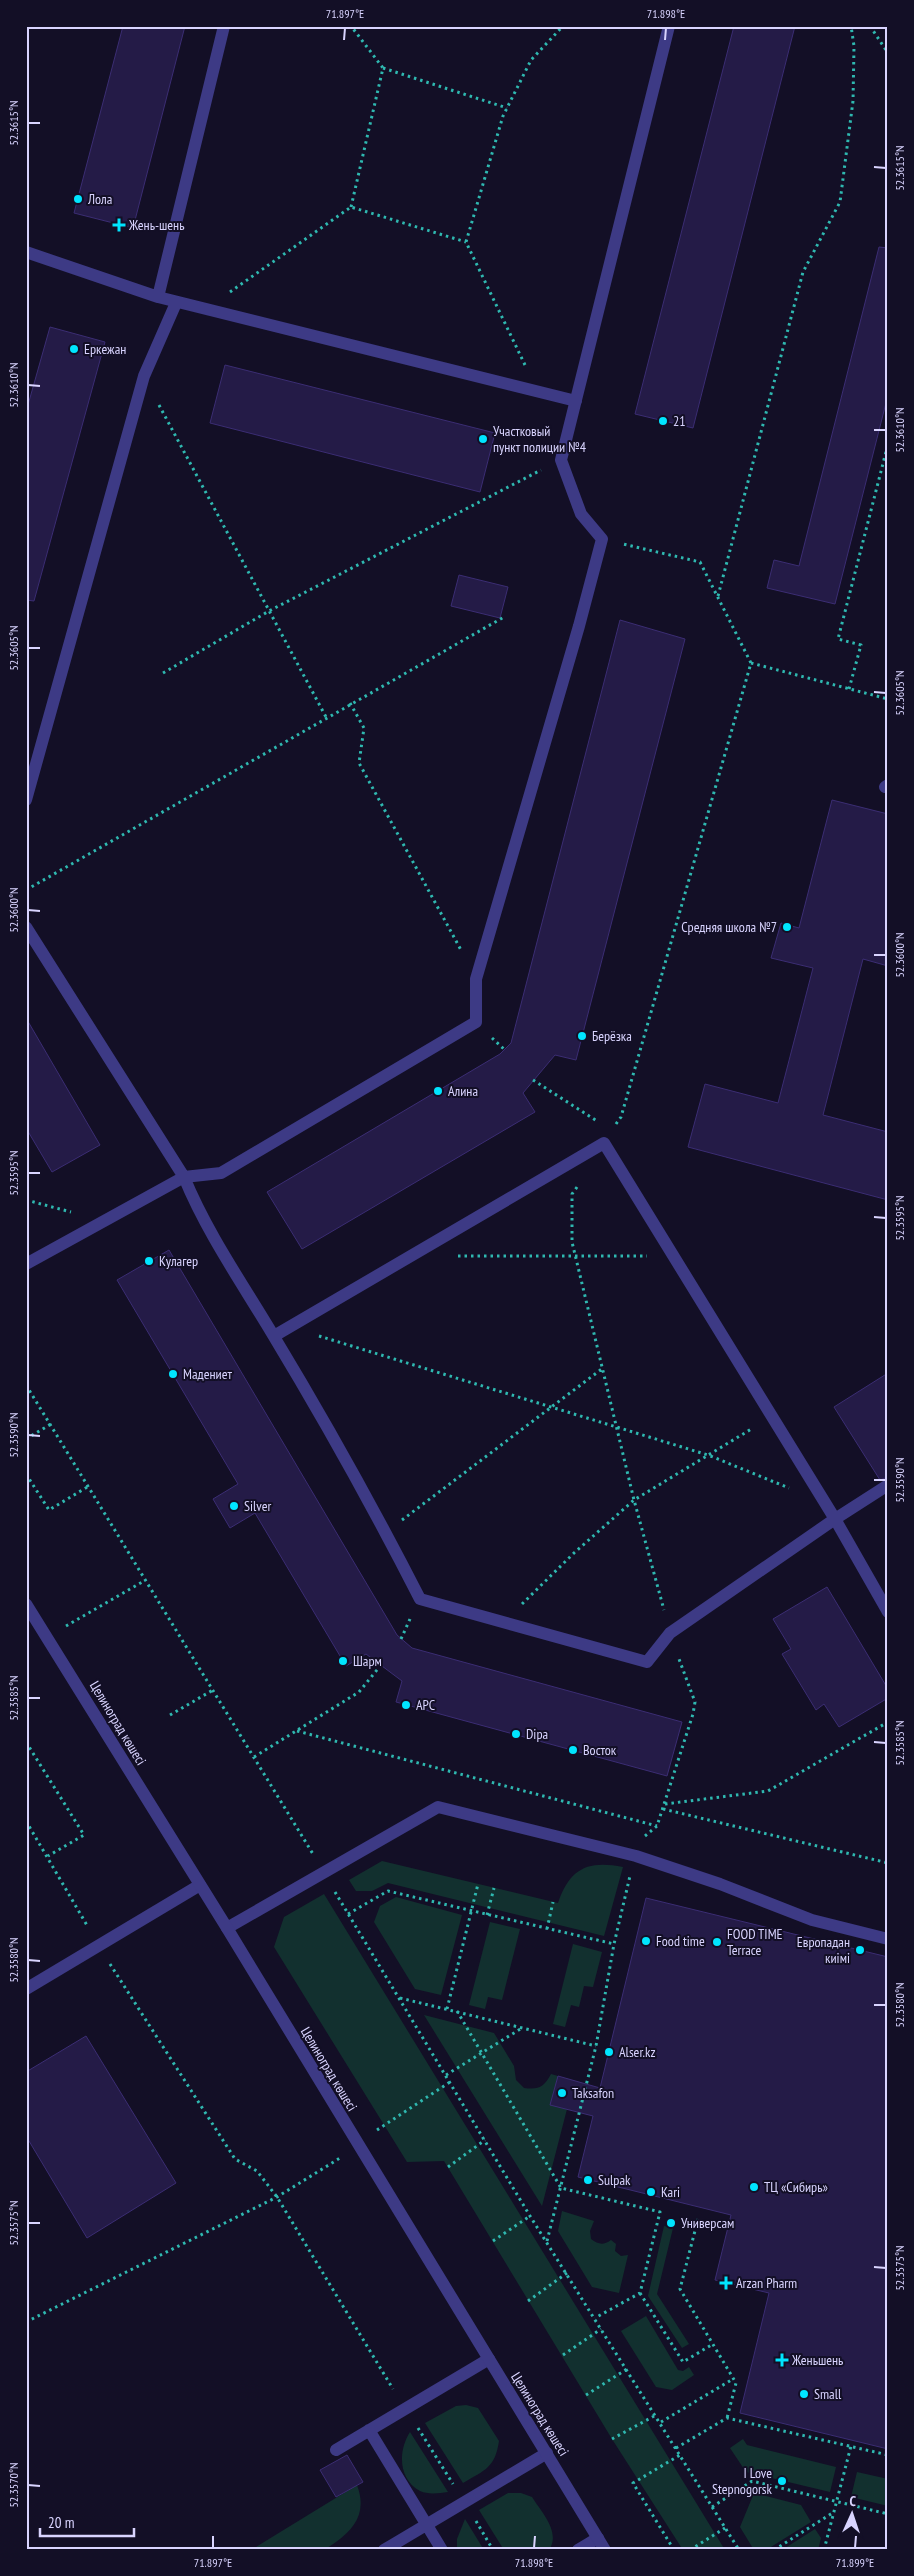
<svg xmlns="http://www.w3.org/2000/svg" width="914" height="2576" font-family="'PT Sans Narrow',sans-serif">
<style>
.green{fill:#12302f}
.building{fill:#241b47;stroke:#3b2d73}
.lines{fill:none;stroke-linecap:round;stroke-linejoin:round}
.path{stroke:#2fb8b0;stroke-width:3;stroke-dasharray:2.5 4;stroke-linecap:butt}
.service{stroke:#3d3a85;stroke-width:12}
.minor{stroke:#3d3a85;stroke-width:12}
.tertiary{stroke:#3d3a85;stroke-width:12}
.ticks{fill:none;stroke:#d9d4ff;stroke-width:2}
.poi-dot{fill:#00e5ff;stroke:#130f26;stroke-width:2}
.labels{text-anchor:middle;stroke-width:4;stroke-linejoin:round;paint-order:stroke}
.poi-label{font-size:14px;fill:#d9d4ff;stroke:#130f26;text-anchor:start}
.street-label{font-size:14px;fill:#d9d4ff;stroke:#130f26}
.neatline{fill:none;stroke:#d9d4ff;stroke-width:2}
.ticks-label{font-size:12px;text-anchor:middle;fill:#d9d4ff}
</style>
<rect width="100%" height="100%" fill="#130f26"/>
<!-- green -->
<path class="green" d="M382 1861 558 1903C570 1868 588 1860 623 1867L604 1936 388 1883 372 1891H356L349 1880Z
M324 1894 725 2550H683L612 2439 444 2161 407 2162 274 1947 284 1917Z
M396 1897 462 1915 441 1995 415 1989 374 1922 380 1906Z
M490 1922 520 1929 502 2000 488 1997 485 2009 469 2005Z
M573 1944 602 1952 593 1987 584 1986 579 2007 571 2005 565 2027 553 2024Z
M424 2015 494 2033 514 2066 516 2080 524 2088C539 2090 544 2087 551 2074L558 2076 551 2105 567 2109 542 2206Z
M562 2211 594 2221 590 2231 591 2239C598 2244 603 2246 611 2240L616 2244 615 2251 621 2256 628 2255 619 2293 592 2287 558 2231Z
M664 2226 673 2228 657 2294 689 2344 682 2348 648 2296Z
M646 2316 678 2370 683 2371 689 2367 694 2375 672 2390 656 2387 621 2331Z
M466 2405 478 2408 499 2441C495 2468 485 2470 463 2483L425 2423 456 2406Z
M410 2432 448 2492C439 2493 429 2495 420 2491 398 2479 398 2451 410 2432Z
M743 2439 747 2445 836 2467 830 2492 746 2472 730 2448Z
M857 2472 888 2479V2506L851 2497Z
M357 2485C369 2517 350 2534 324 2550H251Z
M508 2493H521L532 2497C542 2513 561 2532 549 2550H504L479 2510Z
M754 2493 801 2505 811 2522 766 2550H754L740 2527Z
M465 2519 484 2550H457V2539Z
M815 2529 821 2538 818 2550H782Z"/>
<!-- building -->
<path class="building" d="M123 26H185L133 228 74 213Z
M734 26H795L693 428 635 414Z
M879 247 888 248V395L835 604 767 588 774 560 799 566Z
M50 327 105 342 34 601 26 600V412Z
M225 365 495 433 480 492 210 423Z
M459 575 508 587 500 618 451 606Z
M620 620 685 639 576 1060 555 1055 523 1093 535 1112 302 1249 267 1192 500 1054 511 1043Z
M832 800 888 814V966L863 959 823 1115 888 1132V1200L688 1147 705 1084 778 1103 813 968 771 958 781 923 799 928Z
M26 1018 100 1145 52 1172 26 1128Z
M169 1250 397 1635 412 1648 682 1722 667 1776 396 1702 402 1681 366 1654 346 1666 255 1513 230 1528 213 1499 238 1484 117 1280Z
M888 1373V1477L880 1480 834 1407Z
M827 1587 888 1689V1698L839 1727 824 1704 816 1710 782 1654 791 1649 773 1619Z
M646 1898 888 1957V2449L740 2413 769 2293 715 2280 731 2215 578 2177 593 2116 550 2105 558 2076 600 2088Z
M86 2036 176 2183 87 2238 26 2136V2072Z
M347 2455 363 2482 336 2497 320 2470Z"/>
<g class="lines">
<!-- path -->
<path class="path" d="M870 26 888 53
M383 68 507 108
M351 207 383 68 351 26
M230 292 351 207 466 242
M525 365 466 242 503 116 531 60 563 26
M159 405 326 717
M718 596 803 272 840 202 853 101 854 46 851 26
M751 663 888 699
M163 673 269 611 541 470
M849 689 861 645 838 639 888 444
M350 703 364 728 359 763 461 950
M26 890 504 617
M492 1038 505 1050
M533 1080 597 1121
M616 1124 621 1117 751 663 700 562 623 544
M577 1187 572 1194V1242L634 1500 664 1610
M26 1200 71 1212
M458 1256H647
M319 1336 708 1455 789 1488
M26 1385 313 1854
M26 1439 51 1424
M26 1474 49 1510 89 1486
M402 1520 603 1368
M522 1604 574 1553 634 1500 753 1428
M66 1626 144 1581
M401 1639 410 1619
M170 1715 213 1690
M297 1731 657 1826
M26 1742 84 1835 48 1856
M254 1757 359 1692 381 1665
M665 1804 768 1791 888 1722
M663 1809 888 1863
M26 1821 88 1927
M645 1836 657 1826 693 1714 695 1702 679 1659
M335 1892 530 2216 739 2550
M348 1914 388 1891 614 1944
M487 1915 494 1888
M547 1929 553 1902
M110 1964 235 2159 257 2171 277 2197 393 2389
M400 1998 596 2046
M447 2009 478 1884
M457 2011 561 2188 660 2212 640 2293 595 2318
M446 2075 522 2028
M377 2130 450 2082
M448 2167 485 2140
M698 2219 680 2289 736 2383 727 2418
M493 2241 530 2216
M547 2241 596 2046 614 1944 630 1876
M640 2293 683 2362 713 2344
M528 2301 567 2273
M26 2322 277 2197 340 2158
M563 2355 601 2329
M586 2395 627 2369
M661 2422 733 2379
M418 2428 453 2484
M612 2439 656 2415
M676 2448 727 2418 888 2455
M712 2507 752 2481 888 2514
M476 2521 493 2550
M674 2550 633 2483 680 2455
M690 2550 725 2528
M774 2550 834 2512
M824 2550 851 2446"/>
<!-- service -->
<path class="service" d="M224 26 158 297 576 401
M26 252 158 297
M885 787 888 785
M26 800 144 376 176 303
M26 927 184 1177 221 1173 476 1022V979L579 626 602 539 581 514 561 460 669 26
M26 1264 184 1177C207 1233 242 1283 273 1335 325 1421 374 1509 420 1599L647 1662 670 1633 835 1519 888 1612
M274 1336 604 1143 835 1519 888 1485
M227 1928 438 1807 636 1856 720 1884 812 1920 888 1939
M369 2430 442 2550
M336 2450 489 2359
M384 2550 547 2453
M578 2550 598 2538"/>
<!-- minor -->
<path class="minor" d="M26 1989 200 1885"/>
<!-- tertiary -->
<path class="tertiary" d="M26 1604 227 1928 605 2550"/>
</g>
<!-- ticks -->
<path class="ticks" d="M344 40 345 28M665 40 666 28M28 123H40M874 167 886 168M28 385 40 386M874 430H886M28 648H40M874 692 886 693M28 910 40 911M874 955H886M28 1173H40M874 1217 886 1218M28 1435 40 1436M874 1480H886M28 1698H40M874 1742 886 1743M28 1960 40 1961M874 2005H886M28 2223H40M874 2267 886 2268M28 2485 40 2486M213 2548V2536M534 2548 535 2536M855 2548 856 2536"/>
<!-- markers -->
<g class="poi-dot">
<circle cx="78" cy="199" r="5"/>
<path d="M116.5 217.5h5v5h5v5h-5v5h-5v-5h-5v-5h5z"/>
<circle cx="74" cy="349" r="5"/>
<circle cx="663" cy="421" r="5"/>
<circle cx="483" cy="439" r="5"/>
<circle cx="787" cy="927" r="5"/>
<circle cx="582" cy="1036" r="5"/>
<circle cx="438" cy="1091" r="5"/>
<circle cx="149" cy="1261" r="5"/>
<circle cx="173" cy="1374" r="5"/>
<circle cx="234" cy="1506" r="5"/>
<circle cx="343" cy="1661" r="5"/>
<circle cx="406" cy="1705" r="5"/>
<circle cx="516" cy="1734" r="5"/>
<circle cx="573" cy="1750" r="5"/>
<circle cx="646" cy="1941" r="5"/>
<circle cx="717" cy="1942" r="5"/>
<circle cx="860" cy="1950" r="5"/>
<circle cx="609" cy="2052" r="5"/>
<circle cx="562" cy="2093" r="5"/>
<circle cx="588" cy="2180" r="5"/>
<circle cx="754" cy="2187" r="5"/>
<circle cx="651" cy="2192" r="5"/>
<circle cx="671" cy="2223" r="5"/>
<path d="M723.5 2275.5h5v5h5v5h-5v5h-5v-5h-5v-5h5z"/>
<path d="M779.5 2352.5h5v5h5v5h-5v5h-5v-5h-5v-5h5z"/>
<circle cx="804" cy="2394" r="5"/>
<circle cx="782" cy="2481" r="5"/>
</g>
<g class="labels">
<!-- poi labels -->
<g class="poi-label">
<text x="88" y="204">Лола</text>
<text x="129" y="230">Жень-шень</text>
<text x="84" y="354">Еркежан</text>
<text x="673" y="426">21</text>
<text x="493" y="436">Участковый<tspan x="493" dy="16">пункт полиции №4</tspan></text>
<text x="777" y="932" text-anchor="end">Средняя школа №7</text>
<text x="592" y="1041">Берёзка</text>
<text x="448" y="1096">Алина</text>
<text x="159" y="1266">Кулагер</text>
<text x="183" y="1379">Мадениет</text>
<text x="244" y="1511">Silver</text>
<text x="353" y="1666">Шарм</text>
<text x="416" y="1710">АРС</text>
<text x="526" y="1739">Dipa</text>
<text x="583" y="1755">Восток</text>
<text x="727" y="1939">FOOD TIME<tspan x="727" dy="16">Terrace</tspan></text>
<text x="656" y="1946">Food time</text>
<text x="850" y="1947" text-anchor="end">Европадан<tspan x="850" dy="16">киiмi</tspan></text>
<text x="619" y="2057">Alser.kz</text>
<text x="572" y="2098">Taksafon</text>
<text x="598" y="2185">Sulpak</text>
<text x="764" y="2192">ТЦ «Сибирь»</text>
<text x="661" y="2197">Kari</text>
<text x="681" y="2228">Универсам</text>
<text x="736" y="2288">Arzan Pharm</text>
<text x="792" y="2365">Женьшень</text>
<text x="814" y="2399">Small</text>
<text x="772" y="2478" text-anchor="end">I Love<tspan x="772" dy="16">Stepnogorsk</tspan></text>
</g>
<!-- street labels -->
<g class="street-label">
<text transform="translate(118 1723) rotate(59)" y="5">Целиноград көшесі</text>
<text transform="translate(329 2069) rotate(59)" y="5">Целиноград көшесі</text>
<text transform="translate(540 2414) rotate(58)" y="5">Целиноград көшесі</text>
</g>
</g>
<!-- border -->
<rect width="914" height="2576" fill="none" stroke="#130f26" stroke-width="55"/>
<!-- north arrow -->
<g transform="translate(852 2514) rotate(3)" stroke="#130f26" stroke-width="4" paint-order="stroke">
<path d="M0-4L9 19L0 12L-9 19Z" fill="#d9d4ff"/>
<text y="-8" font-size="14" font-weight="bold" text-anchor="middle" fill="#d9d4ff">С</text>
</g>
<!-- scale -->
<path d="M40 2528v8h94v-8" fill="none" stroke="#d9d4ff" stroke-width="2.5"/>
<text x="48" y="2528" font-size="15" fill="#d9d4ff" stroke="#130f26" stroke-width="4" paint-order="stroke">20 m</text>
<rect x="28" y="28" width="858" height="2520" class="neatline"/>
<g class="ticks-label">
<text x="345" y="18">71.897°E</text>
<text x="666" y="18">71.898°E</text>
<text transform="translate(14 123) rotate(-90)" y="4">52.3615°N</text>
<text transform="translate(900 168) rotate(-90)" y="4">52.3615°N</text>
<text transform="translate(14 385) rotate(-90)" y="4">52.3610°N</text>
<text transform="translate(900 430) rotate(-90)" y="4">52.3610°N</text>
<text transform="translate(14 648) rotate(-90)" y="4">52.3605°N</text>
<text transform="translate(900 693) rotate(-90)" y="4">52.3605°N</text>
<text transform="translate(14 910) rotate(-90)" y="4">52.3600°N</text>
<text transform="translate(900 955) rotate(-90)" y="4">52.3600°N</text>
<text transform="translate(14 1173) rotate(-90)" y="4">52.3595°N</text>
<text transform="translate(900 1218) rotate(-90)" y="4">52.3595°N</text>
<text transform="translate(14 1435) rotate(-90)" y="4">52.3590°N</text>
<text transform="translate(900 1480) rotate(-90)" y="4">52.3590°N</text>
<text transform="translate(14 1698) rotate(-90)" y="4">52.3585°N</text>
<text transform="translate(900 1743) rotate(-90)" y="4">52.3585°N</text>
<text transform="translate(14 1960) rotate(-90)" y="4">52.3580°N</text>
<text transform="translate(900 2005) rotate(-90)" y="4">52.3580°N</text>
<text transform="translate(14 2223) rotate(-90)" y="4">52.3575°N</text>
<text transform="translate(900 2268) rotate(-90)" y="4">52.3575°N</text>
<text transform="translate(14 2485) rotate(-90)" y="4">52.3570°N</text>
<text x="213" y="2567">71.897°E</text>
<text x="534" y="2567">71.898°E</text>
<text x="855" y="2567">71.899°E</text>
</g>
</svg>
